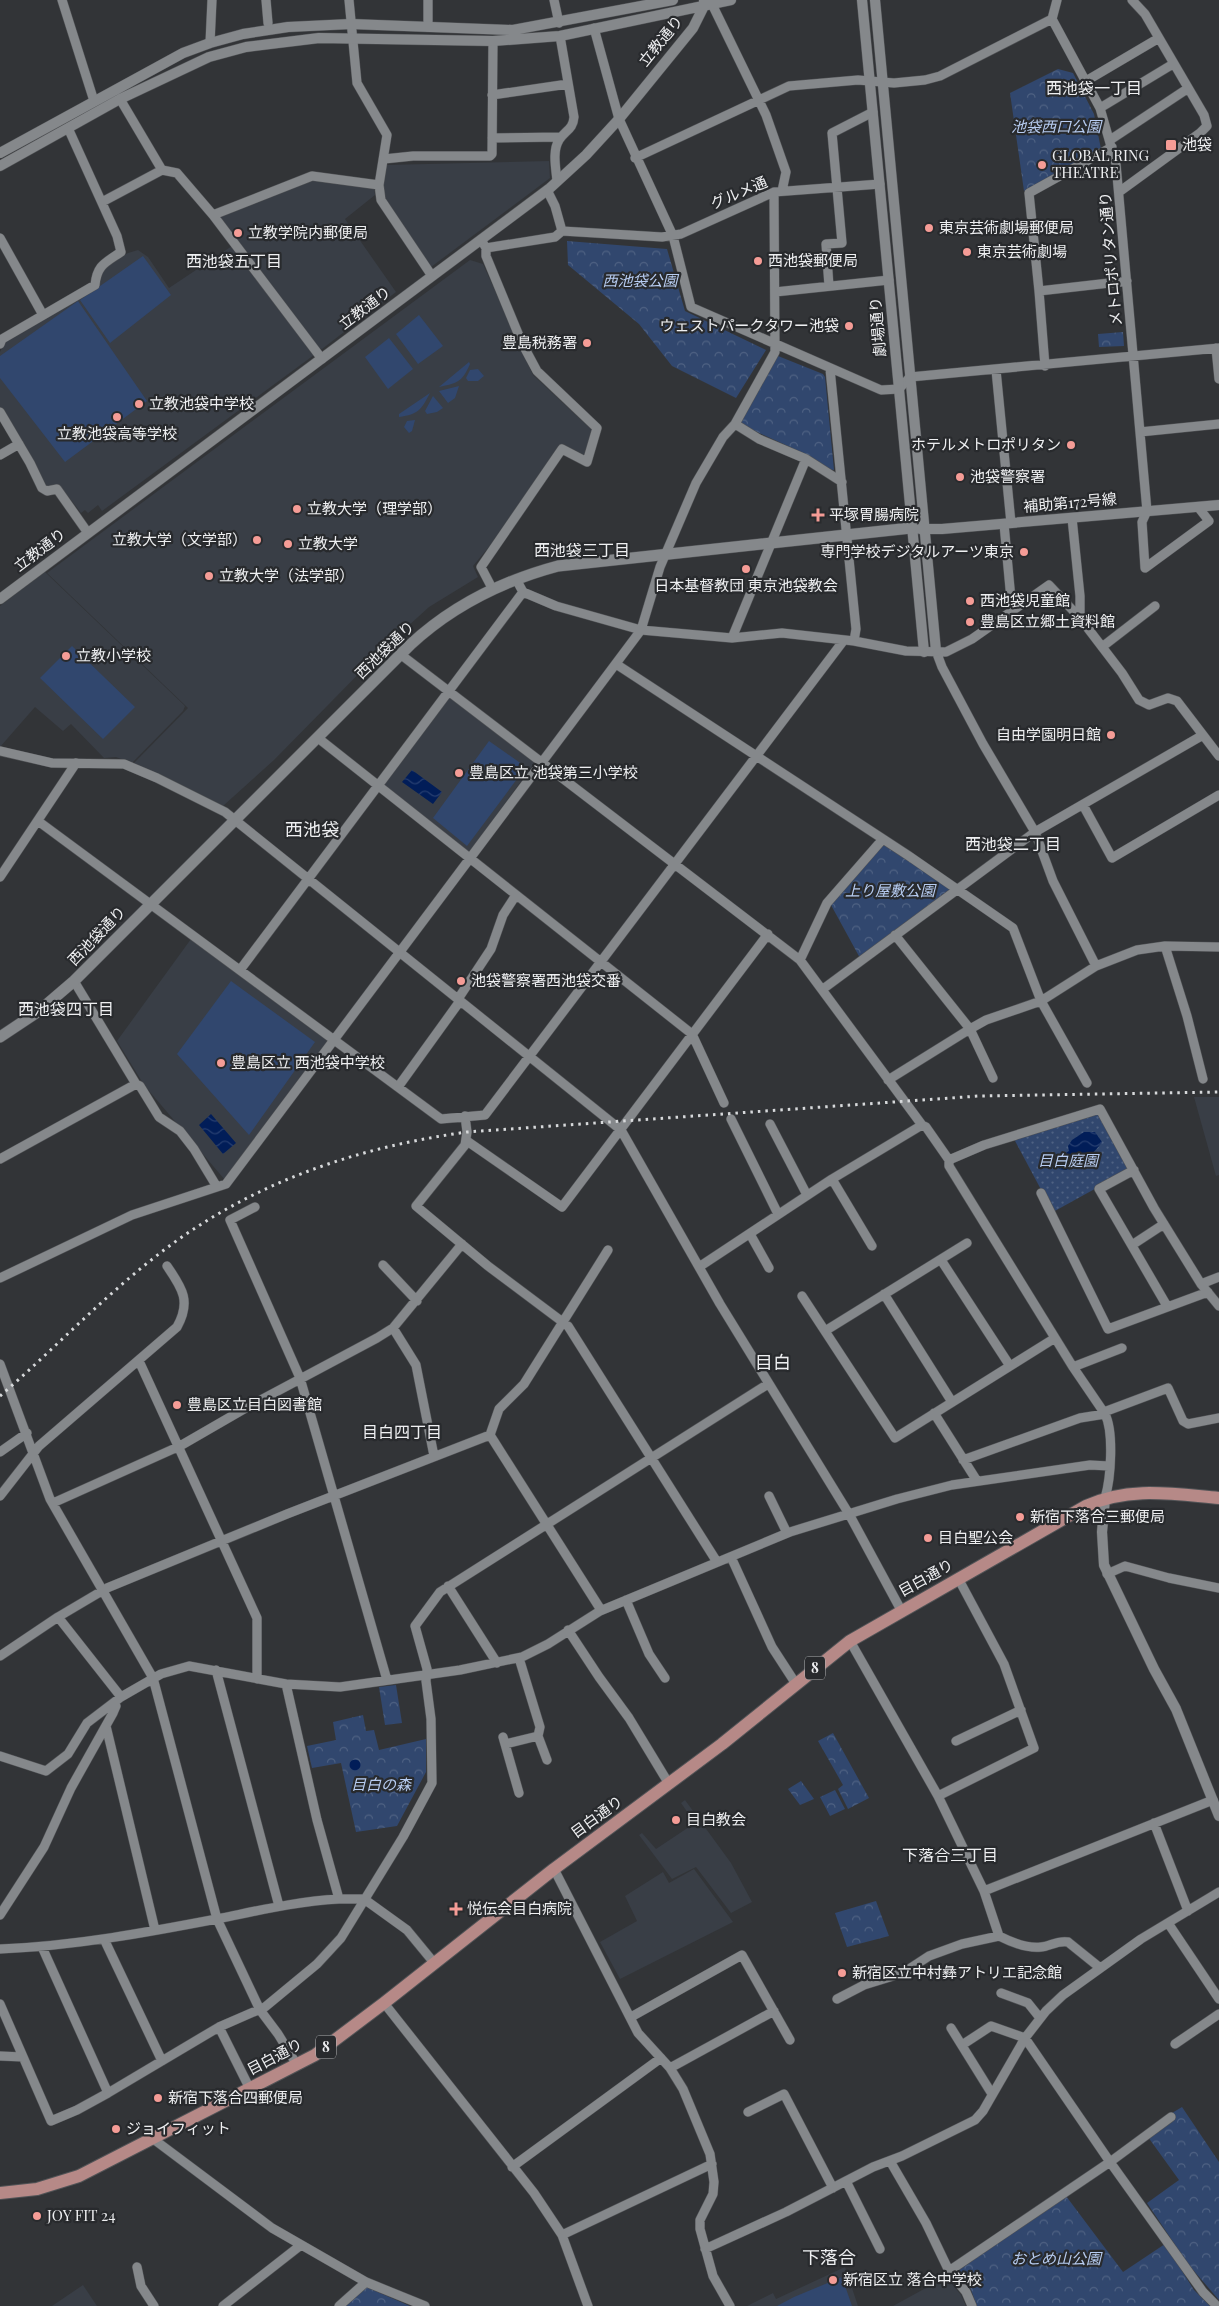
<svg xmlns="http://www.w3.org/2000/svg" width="1219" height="2306" font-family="'Playfair Display','Noto Sans JP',serif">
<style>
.built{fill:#393e46}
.grass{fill:#31476e}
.forest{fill:url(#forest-crowns)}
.garden{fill:url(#garden-dots)}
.water{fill:url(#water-waves)}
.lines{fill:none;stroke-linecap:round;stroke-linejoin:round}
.minor-casing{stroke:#515356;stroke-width:10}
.tertiary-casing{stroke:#515356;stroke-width:11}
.secondary-casing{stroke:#515356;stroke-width:12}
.primary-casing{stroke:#515356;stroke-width:14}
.minor{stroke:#85888b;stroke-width:9}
.tertiary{stroke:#85888b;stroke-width:10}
.secondary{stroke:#85888b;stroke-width:11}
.primary{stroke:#b68987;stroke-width:12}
.rail{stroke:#d7d9db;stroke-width:3;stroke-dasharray:2.5 5;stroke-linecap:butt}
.poi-dot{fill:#f59c96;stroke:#282a2d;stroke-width:2}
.labels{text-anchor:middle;stroke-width:4.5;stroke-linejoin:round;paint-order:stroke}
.shield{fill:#282a2d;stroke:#b3b4b6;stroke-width:1}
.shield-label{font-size:14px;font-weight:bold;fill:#eeeff1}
.street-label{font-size:15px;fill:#eeeff1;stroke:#282a2d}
.park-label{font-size:15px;font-style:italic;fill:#b7ccf1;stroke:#282a2d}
.poi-label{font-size:15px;fill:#eeeff1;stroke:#282a2d;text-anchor:start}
.neighbourhood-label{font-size:16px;fill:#eeeff1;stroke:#282a2d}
.quarter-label{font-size:18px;fill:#eeeff1;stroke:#282a2d}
</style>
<defs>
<pattern id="forest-crowns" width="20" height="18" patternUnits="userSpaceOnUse" patternTransform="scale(1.25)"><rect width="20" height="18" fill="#31476e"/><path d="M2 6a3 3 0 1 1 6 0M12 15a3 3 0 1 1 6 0" fill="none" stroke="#4f6283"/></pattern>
<pattern id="garden-dots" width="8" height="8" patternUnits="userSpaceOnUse" patternTransform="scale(1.25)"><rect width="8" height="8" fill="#31476e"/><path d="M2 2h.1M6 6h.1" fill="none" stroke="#4f6283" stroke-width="1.8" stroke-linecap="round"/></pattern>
<pattern id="water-waves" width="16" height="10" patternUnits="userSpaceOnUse" patternTransform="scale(1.25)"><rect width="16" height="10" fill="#011d58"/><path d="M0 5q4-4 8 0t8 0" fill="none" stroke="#263e70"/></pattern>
</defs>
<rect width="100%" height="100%" fill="#323437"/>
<!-- built -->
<path class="built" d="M549 161 550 178 431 267 383 196 382 183 386 165Z
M311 179 374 186 375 195 345 219 396 292 322 349 318 348 217 216Z
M232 246 314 355 102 511 98 505 88 513 85 510 81 513 61 487 57 484 49 487 44 485 33 460 9 419 0 407V352L5 342 97 287 102 267 128 253 138 250 148 257 169 288Z
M470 260 483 264 533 375 594 432 584 455 563 444 513 518 473 566 478 577 429 607 385 647 274 760 223 806 133 764 188 708 47 573Z
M45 572 185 706 183 711 132 763 116 757 104 758 71 724 63 731 35 707 0 747V606Z
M449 696 535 762 468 854 383 784Z
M191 939 328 1040 225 1180 144 1085 117 1041Z
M1194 1097H1219V1175L1216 1176Z
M685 1800 731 1863 752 1902 731 1913 696 1867 672 1879 639 1835 642 1833 656 1849 695 1823 681 1803Z
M694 1869 733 1922 620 1979 600 1942 637 1921 625 1896 663 1872 669 1883Z
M845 2267 858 2306H747L773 2293 776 2299Z
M946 2277 961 2295 966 2306H893Z
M83 2285 97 2306H52Z"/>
<!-- grass -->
<path class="grass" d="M143 256 171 295 110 343 80 300Z
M78 301 147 401 65 462 0 378V356Z
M419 315 443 346 418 364 396 334Z
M389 338 413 369 388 389 365 357Z
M469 362 470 364C462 382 458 383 439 387Z
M478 369 484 376 478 381H468L466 378 470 370Z
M459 386 455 398 448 403 439 391Z
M430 393C421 410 419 414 399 417V414Z
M433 396 443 408 437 412 427 414 425 411Z
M415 420 412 431 409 433 404 427 407 421Z
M72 646 135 707 103 739 40 678Z
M489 741 526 767 467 846 433 818Z
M231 981 315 1042 249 1135 177 1054Z
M842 2277 852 2306H777L794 2297Z"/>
<!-- forest -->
<path class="forest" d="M1058 69 1073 73 1094 114 1101 149 1024 191 1010 93Z
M567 241 667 249 685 311 766 350 736 398 672 366 639 324 568 265Z
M1123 332 1124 346 1099 347 1098 334Z
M778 356 823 374 825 377 834 470 828 469 805 454 742 425 739 420Z
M884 844 952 889 860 958 831 905Z
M396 1685 402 1723 385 1725 379 1687Z
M363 1715 366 1731 374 1730 379 1750 426 1739V1772L397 1826 356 1832 341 1763 312 1768 307 1746 336 1740 333 1722Z
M833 1733 869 1798 848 1809 838 1789 843 1785 818 1741Z
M801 1781 814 1799 800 1805 788 1789Z
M835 1790 845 1809 830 1816 820 1797Z
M876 1901 889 1936 847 1947 835 1913Z
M1182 2107 1219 2162V2300L1188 2264 1147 2203 1179 2180 1148 2137 1172 2113Z
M1066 2196 1123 2272 1165 2244 1194 2290 1210 2306H977L971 2290 957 2271Z
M366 2287 410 2306H343Z"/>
<!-- garden -->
<path class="garden" d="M1101 1111 1131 1169 1053 1212 1014 1139Z"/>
<!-- water -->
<path class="water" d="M1046 125a6 6 0 1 1 12 0a6 6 0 1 1-12 0Z
M412 770 442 792 433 804 402 782Z
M211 1114 236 1143 223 1154 199 1125Z
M1084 1132H1095L1102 1142C1092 1156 1082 1163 1066 1170L1059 1169 1057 1165 1058 1158 1069 1151 1068 1146 1072 1140Z
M349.5 1765a5.5 5.5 0 1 1 11 0a5.5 5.5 0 1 1-11 0Z"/>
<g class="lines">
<defs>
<path id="minor" d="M62 0 94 101
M266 0 268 23
M349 0 357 83 387 135 379 185 381 200 432 276
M428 0V27
M554 0 559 23
M710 0 766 115 786 172 782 191
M1052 19 1100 108 1116 164 1147 511 1142 522 1145 568
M594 28 619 119 673 236 691 307 881 390 899 389 910 377 1219 348
M210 43 212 0
M1086 81 1159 38
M492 95 568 84
M120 99 162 170
M1100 108 1173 64
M492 138 561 137
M1110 140 1187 89
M1112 147 1029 193 1039 291 1127 281
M635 158 789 86 858 80 894 83 925 80 940 76 1052 19 1057 0
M384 159 413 156H490L492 154 493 41
M557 181C556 169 552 151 559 140 565 130 573 130 574 117L560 36
M547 190 555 206 562 231
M1119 192 1200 133 1207 126 1204 115 1145 14 1132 0
M102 202 162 170 177 173 213 215 322 359
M213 215 312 176 379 185
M0 238 43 315
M483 243 486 248 555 237 562 231 662 237 681 234 774 192 880 184
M486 248V256L522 343 537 371 597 428 587 462 562 449 481 567 492 588
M829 286 826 244 842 243 832 133 873 112
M1039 291 1045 366
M775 292 889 280
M0 344 2 339 95 285C97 265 105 263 121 252L117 236 68 128
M1216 348 1219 379
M830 369 856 629 854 641
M996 370 1011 523
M0 412 30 463 42 488 47 491 57 489 88 533
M735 424 759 439 806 459 842 482
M1140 432 1219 424
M0 455 19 444
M1072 518 1080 596V618
M1004 524 1012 610
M1145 568 1209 521 1198 507
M516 579 523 592 556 606 641 630 732 638 782 633 854 641 906 651 946 652 972 639 1049 585 1080 618 1122 673 1139 700 1149 705 1168 698 1177 701 1219 756
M732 638 806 459
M1102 647 1155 606
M936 651 942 667 983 744 1035 832 1053 881 1096 966
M400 654 800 960 922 1125 926 1127 949 1160V1166L1073 1367 1105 1414C1114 1432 1111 1478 1105 1498
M616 664 909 856 1013 928 1041 1001 1087 1083
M318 738 692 1034 724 1103
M0 751 52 763 124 764 157 778 225 812 621 1130 720 1304 849 1514 901 1610
M1083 805 1112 858 1219 795
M38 821 441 1119 485 1115 844 640
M0 877 76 763
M895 935 970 1029 993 1078
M1165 946 1187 1016 1203 1079
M800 960 827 903 882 840
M240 970 523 592
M74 981 136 1084 140 1086 159 1117 180 1131 194 1149 217 1187
M823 989 1035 832 1203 735
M458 999 491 949 503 915 516 895
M888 1080 970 1029 986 1020 1041 1001 1096 966 1137 950 1165 946 1219 947
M398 1087 460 1001
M465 1116 467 1132 465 1145 416 1206 488 1266 568 1326 717 1562
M731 1119 778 1214
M770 1124 807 1195
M467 1141 562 1207 768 934
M0 1159 136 1084
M949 1160 984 1145 1100 1109 1154 1208 1201 1284 1219 1306
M1134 1170 1099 1189 1167 1306
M832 1179 872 1246
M1041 1193 1108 1329 1208 1292
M255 1207 230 1220 300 1378 387 1680
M750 1234 769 1268
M1132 1245 1164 1224
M941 1260 1010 1366
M383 1265 417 1301
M699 1267 832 1179 922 1125
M0 1278 132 1215 226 1184 641 630 660 567 696 483 723 437 735 424 775 352 774 192
M1201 1284 1219 1277
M884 1294 952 1402
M802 1296 895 1438 1055 1338
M393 1328 416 1365 434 1456
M825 1331 967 1243
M139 1361 257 1618V1679
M0 1364 50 1499 153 1678 217 1919 260 2010 278 2034 297 2065
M1073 1367 1122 1348
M1104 1412 1168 1388 1183 1421 1188 1424 1219 1418
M934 1413 977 1481
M490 1435 499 1409 524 1384 608 1250
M490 1435 601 1610
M0 1452 27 1433
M963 1460 1080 1418 1105 1414
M0 1496 39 1446 177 1327C191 1302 183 1289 167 1266
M769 1496 787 1533
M53 1503 180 1446 244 1409 377 1338 393 1328 462 1244
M731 1557 772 1647 796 1684
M1107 1574 1125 1566 1169 1578 1219 1588
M448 1586 497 1663
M626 1600 649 1654 665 1678
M58 1617 121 1697
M568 1630 599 1677 629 1718 669 1784
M850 1641 938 1796 984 1891 999 1936C1011 1942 1027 1949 1041 1947 1050 1946 1058 1940 1068 1942L1099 1967
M0 1656 58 1617 107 1588 287 1514 490 1435
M519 1658 540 1727 538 1736 547 1760
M216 1670 279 1906
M286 1684 317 1820 339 1899H364L407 1930 435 1964
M106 1726 155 1930
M503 1737 519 1793
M956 1741 1021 1710
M505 1744 538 1736
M0 1756 46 1771 68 1754 87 1723 121 1697 161 1674 189 1666 286 1684 340 1687 460 1670 522 1657 548 1644 600 1611 790 1532 897 1499 952 1485 1090 1465 1109 1466
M938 1796 1034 1748 1004 1664 958 1578
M1154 1823 1188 1911
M554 1869 638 2033 670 2068 683 2089 710 2154 714 2182 713 2194 700 2220V2229L713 2276 730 2306
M984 1891 1213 1800
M0 1915 44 1847 71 1788 113 1713 116 1706 114 1703
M1168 1923 1219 1999
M104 1939 162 2061
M42 1947 108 2093
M0 1949C75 1946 149 1932 222 1918 261 1910 299 1901 339 1899
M1001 1993 1028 2003 1040 2018
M837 1999 864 1985 903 1973 929 1956 962 1944 999 1936
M384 2003 534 2193 562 2235 588 2306
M0 2004 51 2121 77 2110 108 2093 219 2027 265 2007 317 1964 341 1938 403 1837 432 1783 431 1719 426 1681 427 1669 415 1626 440 1592 768 1384
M631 2017 742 1955 790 2040
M219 2027 250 2089
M951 2028 992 2094
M1175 2044 1219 2014
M962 2045 991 2026 1025 2038 1110 2162 1203 2292 1217 2306
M0 2056 23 2057
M670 2068 774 2011
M748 2112 784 2094 833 2188
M152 2138 272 2228 366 2282 425 2306
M890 2161 926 2223 949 2271 966 2292 972 2306
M512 2167 661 2058
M846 2181 880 2249
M562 2235 712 2164
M705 2249 786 2212 873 2167 902 2156 975 2120 983 2111 1025 2038 1046 2011 1063 1995 1141 1939 1219 1892
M137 2267 141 2286 154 2306
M949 2271 1110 2162 1171 2117
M223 2306 301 2245
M339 2306 366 2282"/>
<path id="tertiary" d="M862 0 924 652
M875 0 936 651
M0 153 183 53 210 43 243 34 288 27 351 24 513 30 673 0
M0 166 120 99 209 57 246 47 319 38 493 41 560 36 731 0
M920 529H942L1219 505
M0 599 550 188 586 155 619 119 693 28 704 6V0
M1105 1498 1102 1532 1104 1565 1154 1669 1176 1709 1219 1816"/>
<path id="secondary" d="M0 1037 39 1011 74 981 410 645C453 605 502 581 558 566L911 528"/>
<path id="primary" d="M0 2193 37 2189 79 2176 315 2055 384 2003 554 1869 722 1744 850 1641 1086 1506C1129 1486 1173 1494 1219 1498"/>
</defs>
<!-- minor casing -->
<use href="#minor" class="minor-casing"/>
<!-- tertiary casing -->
<use href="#tertiary" class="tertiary-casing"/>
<!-- secondary casing -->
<use href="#secondary" class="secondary-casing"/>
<!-- primary casing -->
<use href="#primary" class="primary-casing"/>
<!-- minor -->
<use href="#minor" class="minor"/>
<!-- tertiary -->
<use href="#tertiary" class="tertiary"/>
<!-- secondary -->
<use href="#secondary" class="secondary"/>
<!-- primary -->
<use href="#primary" class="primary"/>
<!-- rail -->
<path class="rail" d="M0 1396C52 1351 100 1300 155 1257 246 1185 352 1148 467 1132L979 1096 1219 1092"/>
</g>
<!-- markers -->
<g class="poi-dot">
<rect x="1165" y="139" width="12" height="12" rx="2.5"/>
<circle cx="1042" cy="165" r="5"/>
<circle cx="929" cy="228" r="5"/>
<circle cx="238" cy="233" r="5"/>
<circle cx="967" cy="252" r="5"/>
<circle cx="758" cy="261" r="5"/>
<circle cx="849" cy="326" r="5"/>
<circle cx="587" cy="343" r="5"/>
<circle cx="139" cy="404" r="5"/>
<circle cx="117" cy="417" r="5"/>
<circle cx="1071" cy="445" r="5"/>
<circle cx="960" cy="477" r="5"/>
<circle cx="297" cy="509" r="5"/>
<path d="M815.5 507.5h5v5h5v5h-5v5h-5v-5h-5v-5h5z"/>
<circle cx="257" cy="540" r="5"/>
<circle cx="288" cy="544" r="5"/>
<circle cx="1024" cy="552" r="5"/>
<circle cx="746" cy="569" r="5"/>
<circle cx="209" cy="576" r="5"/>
<circle cx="970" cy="601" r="5"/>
<circle cx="970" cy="622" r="5"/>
<circle cx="66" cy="656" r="5"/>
<circle cx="1111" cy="735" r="5"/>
<circle cx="459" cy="773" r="5"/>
<circle cx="461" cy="981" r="5"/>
<circle cx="221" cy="1063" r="5"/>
<circle cx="177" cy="1405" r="5"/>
<circle cx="1020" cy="1517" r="5"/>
<circle cx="928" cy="1538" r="5"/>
<circle cx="676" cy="1820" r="5"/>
<path d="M453.5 1901.5h5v5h5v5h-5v5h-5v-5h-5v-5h5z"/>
<circle cx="842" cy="1973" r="5"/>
<circle cx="158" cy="2098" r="5"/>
<circle cx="116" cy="2129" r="5"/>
<circle cx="37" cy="2216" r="5"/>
<circle cx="833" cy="2280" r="5"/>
</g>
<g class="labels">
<!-- shield labels -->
<g class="shield">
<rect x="805" y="1656.5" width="20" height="23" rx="4"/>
<rect x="316" y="2035.5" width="20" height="23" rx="4"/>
</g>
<g class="shield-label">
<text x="815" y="1673">8</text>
<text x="326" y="2052">8</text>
</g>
<!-- street labels -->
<g class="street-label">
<text transform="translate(661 41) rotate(-51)" y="5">立教通り</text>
<text transform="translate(739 193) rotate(-23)" y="5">グルメ通</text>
<text transform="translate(1111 259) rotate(-95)" y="5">メトロポリタン通り</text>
<text transform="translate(365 308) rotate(-37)" y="5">立教通り</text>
<text transform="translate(878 327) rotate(-95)" y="5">劇場通り</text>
<text transform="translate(1070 503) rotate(-5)" y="5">補助第172号線</text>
<text transform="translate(40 550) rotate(-37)" y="5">立教通り</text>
<text transform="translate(385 650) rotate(-44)" y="5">西池袋通り</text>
<text transform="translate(97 936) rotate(-46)" y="5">西池袋通り</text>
<text transform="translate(926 1578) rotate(-29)" y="5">目白通り</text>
<text transform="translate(597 1817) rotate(-36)" y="5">目白通り</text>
<text transform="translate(275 2057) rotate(-28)" y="5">目白通り</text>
</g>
<!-- park labels -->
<g class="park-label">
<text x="1056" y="132">池袋西口公園</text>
<text x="640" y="286">西池袋公園</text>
<text x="890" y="896">上り屋敷公園</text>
<text x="1068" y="1166">目白庭園</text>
<text x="381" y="1790">目白の森</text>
<text x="1056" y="2264">おとめ山公園</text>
</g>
<!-- poi labels -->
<g class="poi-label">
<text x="1182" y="150">池袋</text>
<text x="1052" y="161">GLOBAL RING<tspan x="1052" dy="17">THEATRE</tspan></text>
<text x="939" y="233">東京芸術劇場郵便局</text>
<text x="248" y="238">立教学院内郵便局</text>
<text x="977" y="257">東京芸術劇場</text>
<text x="768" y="266">西池袋郵便局</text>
<text x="839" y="331" text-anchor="end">ウェストパークタワー池袋</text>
<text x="577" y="348" text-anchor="end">豊島税務署</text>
<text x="149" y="409">立教池袋中学校</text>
<text x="117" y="439" text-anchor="middle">立教池袋高等学校</text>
<text x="1061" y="450" text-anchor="end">ホテルメトロポリタン</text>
<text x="970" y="482">池袋警察署</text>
<text x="307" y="514">立教大学（理学部）</text>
<text x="829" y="520">平塚胃腸病院</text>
<text x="247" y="545" text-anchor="end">立教大学（文学部）</text>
<text x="298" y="549">立教大学</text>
<text x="1014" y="557" text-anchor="end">専門学校デジタルアーツ東京</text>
<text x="219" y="581">立教大学（法学部）</text>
<text x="746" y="591" text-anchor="middle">日本基督教団 東京池袋教会</text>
<text x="980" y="606">西池袋児童館</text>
<text x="980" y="627">豊島区立郷土資料館</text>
<text x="76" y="661">立教小学校</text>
<text x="1101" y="740" text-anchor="end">自由学園明日館</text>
<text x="469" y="778">豊島区立 池袋第三小学校</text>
<text x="471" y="986">池袋警察署西池袋交番</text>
<text x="231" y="1068">豊島区立 西池袋中学校</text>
<text x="187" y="1410">豊島区立目白図書館</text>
<text x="1030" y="1522">新宿下落合三郵便局</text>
<text x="938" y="1543">目白聖公会</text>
<text x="686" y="1825">目白教会</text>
<text x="467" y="1914">悦伝会目白病院</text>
<text x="852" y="1978">新宿区立中村彝アトリエ記念館</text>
<text x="168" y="2103">新宿下落合四郵便局</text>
<text x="126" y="2134">ジョイフィット</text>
<text x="47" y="2221">JOY FIT 24</text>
<text x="843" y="2285">新宿区立 落合中学校</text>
</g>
<!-- neighbourhood labels -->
<g class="neighbourhood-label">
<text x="1094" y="94">西池袋一丁目</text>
<text x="234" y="267">西池袋五丁目</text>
<text x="582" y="556">西池袋三丁目</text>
<text x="1013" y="850">西池袋二丁目</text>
<text x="66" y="1015">西池袋四丁目</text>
<text x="402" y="1438">目白四丁目</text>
<text x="950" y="1861">下落合三丁目</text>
</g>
<!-- quarter labels -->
<g class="quarter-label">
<text x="312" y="836">西池袋</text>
<text x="773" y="1369">目白</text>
<text x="829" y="2264">下落合</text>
</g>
</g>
</svg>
